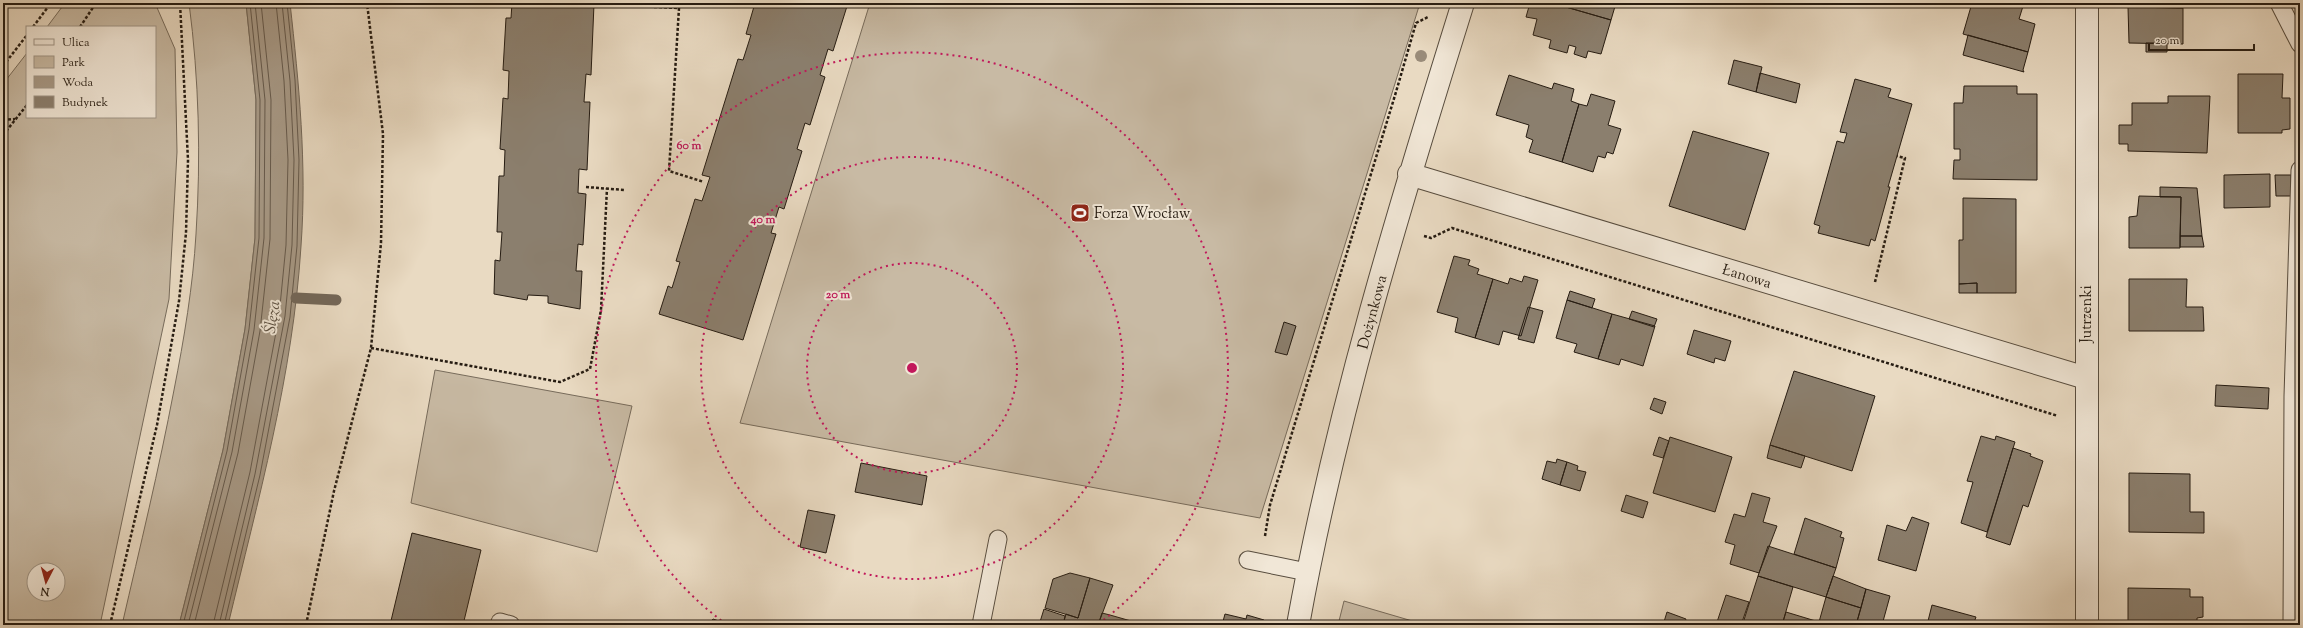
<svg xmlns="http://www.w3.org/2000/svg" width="2303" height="628" font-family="'Sorts Mill Goudy',serif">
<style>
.green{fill:#c8baa4;stroke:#776b5b;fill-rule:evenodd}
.water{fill:#a79986;stroke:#736758}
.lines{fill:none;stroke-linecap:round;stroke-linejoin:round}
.shore{stroke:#665a4c;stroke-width:1}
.stream{stroke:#736758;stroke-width:11}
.building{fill:#8b7f6e;stroke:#261c12}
.lane-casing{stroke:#574c3e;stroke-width:19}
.street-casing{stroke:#574c3e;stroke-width:24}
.path{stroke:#261c12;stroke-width:2.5;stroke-dasharray:3 2;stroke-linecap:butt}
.lane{stroke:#f1e7d7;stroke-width:17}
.street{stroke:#f1e7d7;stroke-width:22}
.tree{fill:#998b79}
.ring{fill:none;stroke:#c2185b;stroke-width:2;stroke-dasharray:2 4}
.labels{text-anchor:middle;stroke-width:4;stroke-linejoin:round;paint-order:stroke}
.poi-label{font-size:15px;fill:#261c12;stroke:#f1e7d7;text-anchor:start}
.street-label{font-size:15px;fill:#261c12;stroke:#f1e7d7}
.water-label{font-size:16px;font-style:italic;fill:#5a4e40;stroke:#f1e7d7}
.centre{fill:#c2185b;stroke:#f1e7d7;stroke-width:2}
.ring-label{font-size:12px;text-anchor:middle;font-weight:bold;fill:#c2185b;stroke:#f1e7d7;stroke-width:4;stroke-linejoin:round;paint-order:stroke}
</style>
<rect width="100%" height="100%" fill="#e9dac2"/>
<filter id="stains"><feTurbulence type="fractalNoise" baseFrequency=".005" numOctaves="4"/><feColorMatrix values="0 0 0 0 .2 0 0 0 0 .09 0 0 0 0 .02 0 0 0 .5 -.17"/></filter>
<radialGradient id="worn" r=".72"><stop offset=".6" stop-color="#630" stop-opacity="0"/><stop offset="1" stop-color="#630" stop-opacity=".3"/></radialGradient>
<!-- green -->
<path class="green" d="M65 3H155L175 49 177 152 169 299 100 625H3V78L6 80 27 53V117H155V27H47ZM34 570H58V594H34Z
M189 3H246L256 100 255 238 245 329 223 450 179 625H122C140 547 159 469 174 390 184 339 193 286 196 234 201 157 199 79 189 3Z
M870 3H1420L1260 518 740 423Z
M435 370 632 406 597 552 411 503Z
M1344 601 1426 625H1338Z"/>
<!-- water -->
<path class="water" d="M246 3H290C299 84 307 165 301 246 293 375 258 500 228 625H179L223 450 245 329 255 238 256 100Z"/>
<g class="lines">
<!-- shore -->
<path class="shore" d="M183 625 227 451 249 329 259 238 260 100 250 3
M188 625 232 452 254 330 264 238 265 100 255 3
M194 625 238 453 260 331 270 239 271 100 261 3
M213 625 250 472 279 316 286 245 288 160 284 81 276 3
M219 625 255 474 285 316 292 245 294 160 290 81 282 3
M224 625 260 475 290 317 297 246 299 160 295 80 287 3"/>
<!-- stream -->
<path class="stream" d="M296 298 336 300"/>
</g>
<!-- building -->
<path class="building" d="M512 3 594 4 591 75 586 74 584 102H590L587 170 579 169 578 193 586 194 583 245 578 244 576 271H582L580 309 548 303V296L528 295 527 300 494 294 495 260 500 261 502 232H497L499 176H504L505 150 500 149 503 98 508 99 509 71 503 70 506 18H511Z
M755 3H848L833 51 828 49 820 75 825 77 810 125 805 123 797 149 802 151 784 209 779 207 771 233 776 234 743 340 659 314 668 286 672 288 680 262 676 261 695 199 702 201 710 177 702 175 738 59 743 60 751 35 746 34Z
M1530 3H1552L1611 20 1601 54 1588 51 1586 58 1574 54 1576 47 1569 45 1567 53 1549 48 1551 40 1533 35 1537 19 1526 17Z
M1552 3H1616L1611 20Z
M1840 3H1854L1853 7Z
M1972 3H2024L2019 19 2035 24 2028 52 1963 34Z
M2128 3H2183V8L2128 7Z
M2128 7 2183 8V44L2129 43Z
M1968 35 2028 52 2023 70 2024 72 1963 55Z
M2146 43H2167V52H2146Z
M1734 60 1762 67 1756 92 1728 84Z
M1760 73 1800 84 1796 103 1756 92Z
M2238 74H2283L2282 98H2290V129L2282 130V133H2238Z
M1509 75 1552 89 1554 83 1574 89 1571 101 1579 104 1562 162 1529 152 1533 140 1526 137 1529 125 1496 115Z
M1855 79 1891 89 1888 97 1912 104 1888 187H1890L1875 241 1871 239 1869 246 1818 233 1820 226 1814 224 1837 141 1844 143 1847 133 1840 132Z
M1964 86H2017V94H2037V180L1953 179 1954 160H1960V149H1954V103H1963Z
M1591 94 1615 101 1608 125 1621 129 1613 154 1607 152 1605 158 1598 156 1593 172 1562 162 1579 104 1587 106Z
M2168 96H2210L2207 153 2128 151V144H2119V125H2132V103H2168Z
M1693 131 1769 153 1745 230 1669 206Z
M2270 174V207L2224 208V175Z
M2275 175H2291V196H2276Z
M2160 187 2197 188 2202 236H2180L2181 197H2160Z
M2139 196 2181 197 2180 248H2129V217L2137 216Z
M1963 198 2016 199V293H1977V283L1959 284V240H1963Z
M2180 236H2202L2204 247H2180Z
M1454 256 1470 260 1468 265 1479 269 1477 274 1493 279 1475 338 1455 332 1458 318 1437 312Z
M1524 276 1538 280 1521 336 1503 331 1499 345 1475 338 1493 279 1508 284 1510 278 1522 282Z
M2129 279H2187L2186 307H2203L2204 331H2129Z
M1977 283V293H1959V284Z
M1570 291 1595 299 1592 308 1567 300Z
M1567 300 1612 314 1598 359 1574 352 1577 344 1556 338Z
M1528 307 1543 311 1534 343 1518 339Z
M1632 311 1657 319 1654 327 1629 319Z
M1612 314 1655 326 1643 366 1621 359 1619 365 1598 359Z
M1284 322 1296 326 1287 355 1275 352Z
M1694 330 1731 341 1725 361 1715 358 1714 363 1687 354Z
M1794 371 1875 396 1852 471 1770 445Z
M2216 385 2269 388 2268 409 2215 406Z
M1654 398 1666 402 1662 414 1650 409Z
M1981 436 1995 440 1996 436 2015 442 1987 532 1961 523 1973 482 1967 481Z
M1659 437 1669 441 1663 458 1653 455Z
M1670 437 1732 457 1715 512 1653 493Z
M1770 445 1805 456 1801 468 1767 458Z
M2013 448 2031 454 2030 456 2043 461 2028 507 2023 505 2010 545 1986 537Z
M1557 459 1567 462 1560 485 1542 479 1547 461 1556 463Z
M1567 462 1578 466 1577 470 1586 472 1580 491 1560 485Z
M861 463 927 476 922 505 855 492Z
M2129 473 2190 474V512H2204V533L2129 532Z
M1752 493 1770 498 1763 522 1777 526 1759 573 1730 564 1735 545 1725 542 1734 514 1745 517Z
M1626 495 1648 502 1643 518 1621 511Z
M808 510 835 515 826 553 800 547Z
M1912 517 1929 523 1916 571 1878 560 1887 525 1906 531Z
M1805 518 1842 532 1840 537 1844 538 1836 568 1794 554Z
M412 533 481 550 463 625H390Z
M1768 546 1836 568 1826 597 1758 576Z
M1070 573 1090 578 1078 618 1045 608 1053 579Z
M1758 576 1793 587 1782 625H1751L1743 623Z
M1833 576 1866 589 1861 608 1826 597Z
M1090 578 1113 585 1098 625H1063L1066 614 1078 618Z
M2128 588 2190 589V597H2203V617L2197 618V625H2128Z
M1866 589 1890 596 1882 625H1856Z
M1726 595 1749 602 1741 625H1716Z
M1826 597 1861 608 1856 625H1782L1786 612 1819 622Z
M1932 605 1976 617 1973 625H1927Z
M1044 609 1065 616 1063 625H1039Z
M1667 612 1686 619 1684 625H1663Z
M1102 613 1110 615 1145 625H1098Z
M1225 614 1246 619 1247 615 1264 620 1263 625H1222Z
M713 619 719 621 718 624 724 625H708Z"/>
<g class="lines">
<defs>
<path id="lane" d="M2279 3 2300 44
M1248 560 1307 572
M500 622 511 625
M981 625 998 539
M2292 625 2293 396 2300 170"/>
<path id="street" d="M1409 174 2086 378
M1298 625C1336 414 1399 208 1463 3
M2087 625V3"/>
</defs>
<!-- lane casing -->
<use href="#lane" class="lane-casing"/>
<!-- street casing -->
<use href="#street" class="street-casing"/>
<!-- path -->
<path class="path" d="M634 6 679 8 669 171 704 182
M33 27 51 3
M80 27 96 3
M3 66 27 35
M3 120 15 119
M3 135 27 105
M586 187 625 190
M1424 236 1431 238 1452 228 2058 416
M1875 282 1905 158 1897 156
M371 348 560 382 590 369 601 310 607 188
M1265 536 1270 505 1396 92 1416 23 1428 17
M110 625 157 425 179 301 186 233 188 160 180 3
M306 625 334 491 371 348 381 243 383 134 367 3"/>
<!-- lane -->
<use href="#lane" class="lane"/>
<!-- street -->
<use href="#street" class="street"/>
</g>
<!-- trees -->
<circle class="tree" cx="1421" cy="56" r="6"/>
<!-- distance rings -->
<g class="ring">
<circle cx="912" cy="368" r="105"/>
<circle cx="912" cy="368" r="211"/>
<path d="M726 624A316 316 0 1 1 1098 624"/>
</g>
<!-- icons -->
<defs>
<symbol id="stadium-square" viewBox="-11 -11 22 22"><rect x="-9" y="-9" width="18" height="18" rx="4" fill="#8f2418" stroke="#f1e7d7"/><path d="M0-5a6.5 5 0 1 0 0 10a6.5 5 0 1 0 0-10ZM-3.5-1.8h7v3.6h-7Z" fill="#fff"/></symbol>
</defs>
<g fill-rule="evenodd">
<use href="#stadium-square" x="1069" y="202" width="22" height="22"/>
</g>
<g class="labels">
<!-- poi labels -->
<g class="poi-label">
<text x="1094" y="218">Forza Wrocław</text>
</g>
<!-- street labels -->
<g class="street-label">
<text transform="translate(1747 276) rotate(17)" y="5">Łanowa</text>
<text transform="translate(1372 312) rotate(-75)" y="5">Dożynkowa</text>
<text transform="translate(2086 314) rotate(-90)" y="5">Jutrzenki</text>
</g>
<!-- water labels -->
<g class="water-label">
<text transform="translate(271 317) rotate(-81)" y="6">Ślęza</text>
</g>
</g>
<circle cx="912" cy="368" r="6" class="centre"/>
<g class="ring-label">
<text x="689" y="149">60 m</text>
<text x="763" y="223">40 m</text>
<text x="838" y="298">20 m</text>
</g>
<!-- margin -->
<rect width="2303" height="628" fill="none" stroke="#e9dac2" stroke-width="16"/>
<rect x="4" y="4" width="2295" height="620" fill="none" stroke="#261c12" stroke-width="2"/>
<rect x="8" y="8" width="2287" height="612" fill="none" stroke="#261c12"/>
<!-- legend -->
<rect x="26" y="26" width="130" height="92" fill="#f1e7d7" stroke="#a09688"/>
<rect x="34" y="39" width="20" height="6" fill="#f1e7d7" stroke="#a09688"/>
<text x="62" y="46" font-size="12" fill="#261c12">Ulica</text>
<rect x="34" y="56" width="20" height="12" fill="#c8baa4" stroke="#a09688"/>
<text x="62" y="66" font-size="12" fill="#261c12">Park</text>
<rect x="34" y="76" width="20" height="12" fill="#a79986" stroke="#a09688"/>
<text x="62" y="86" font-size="12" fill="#261c12">Woda</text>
<rect x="34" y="96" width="20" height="12" fill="#8b7f6e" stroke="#a09688"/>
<text x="62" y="106" font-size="12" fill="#261c12">Budynek</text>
<!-- north arrow -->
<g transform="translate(46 582) rotate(186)"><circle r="19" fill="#f1e7d7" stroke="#a09688"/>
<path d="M0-3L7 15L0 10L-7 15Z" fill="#8f2418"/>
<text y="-6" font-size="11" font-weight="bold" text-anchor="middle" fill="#261c12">N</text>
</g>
<!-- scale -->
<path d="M2149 44v6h105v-6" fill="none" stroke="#261c12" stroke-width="2"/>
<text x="2155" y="44" font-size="12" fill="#261c12" stroke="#f1e7d7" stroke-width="3" paint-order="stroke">20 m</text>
<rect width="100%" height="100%" filter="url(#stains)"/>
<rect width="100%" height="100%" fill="url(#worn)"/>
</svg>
